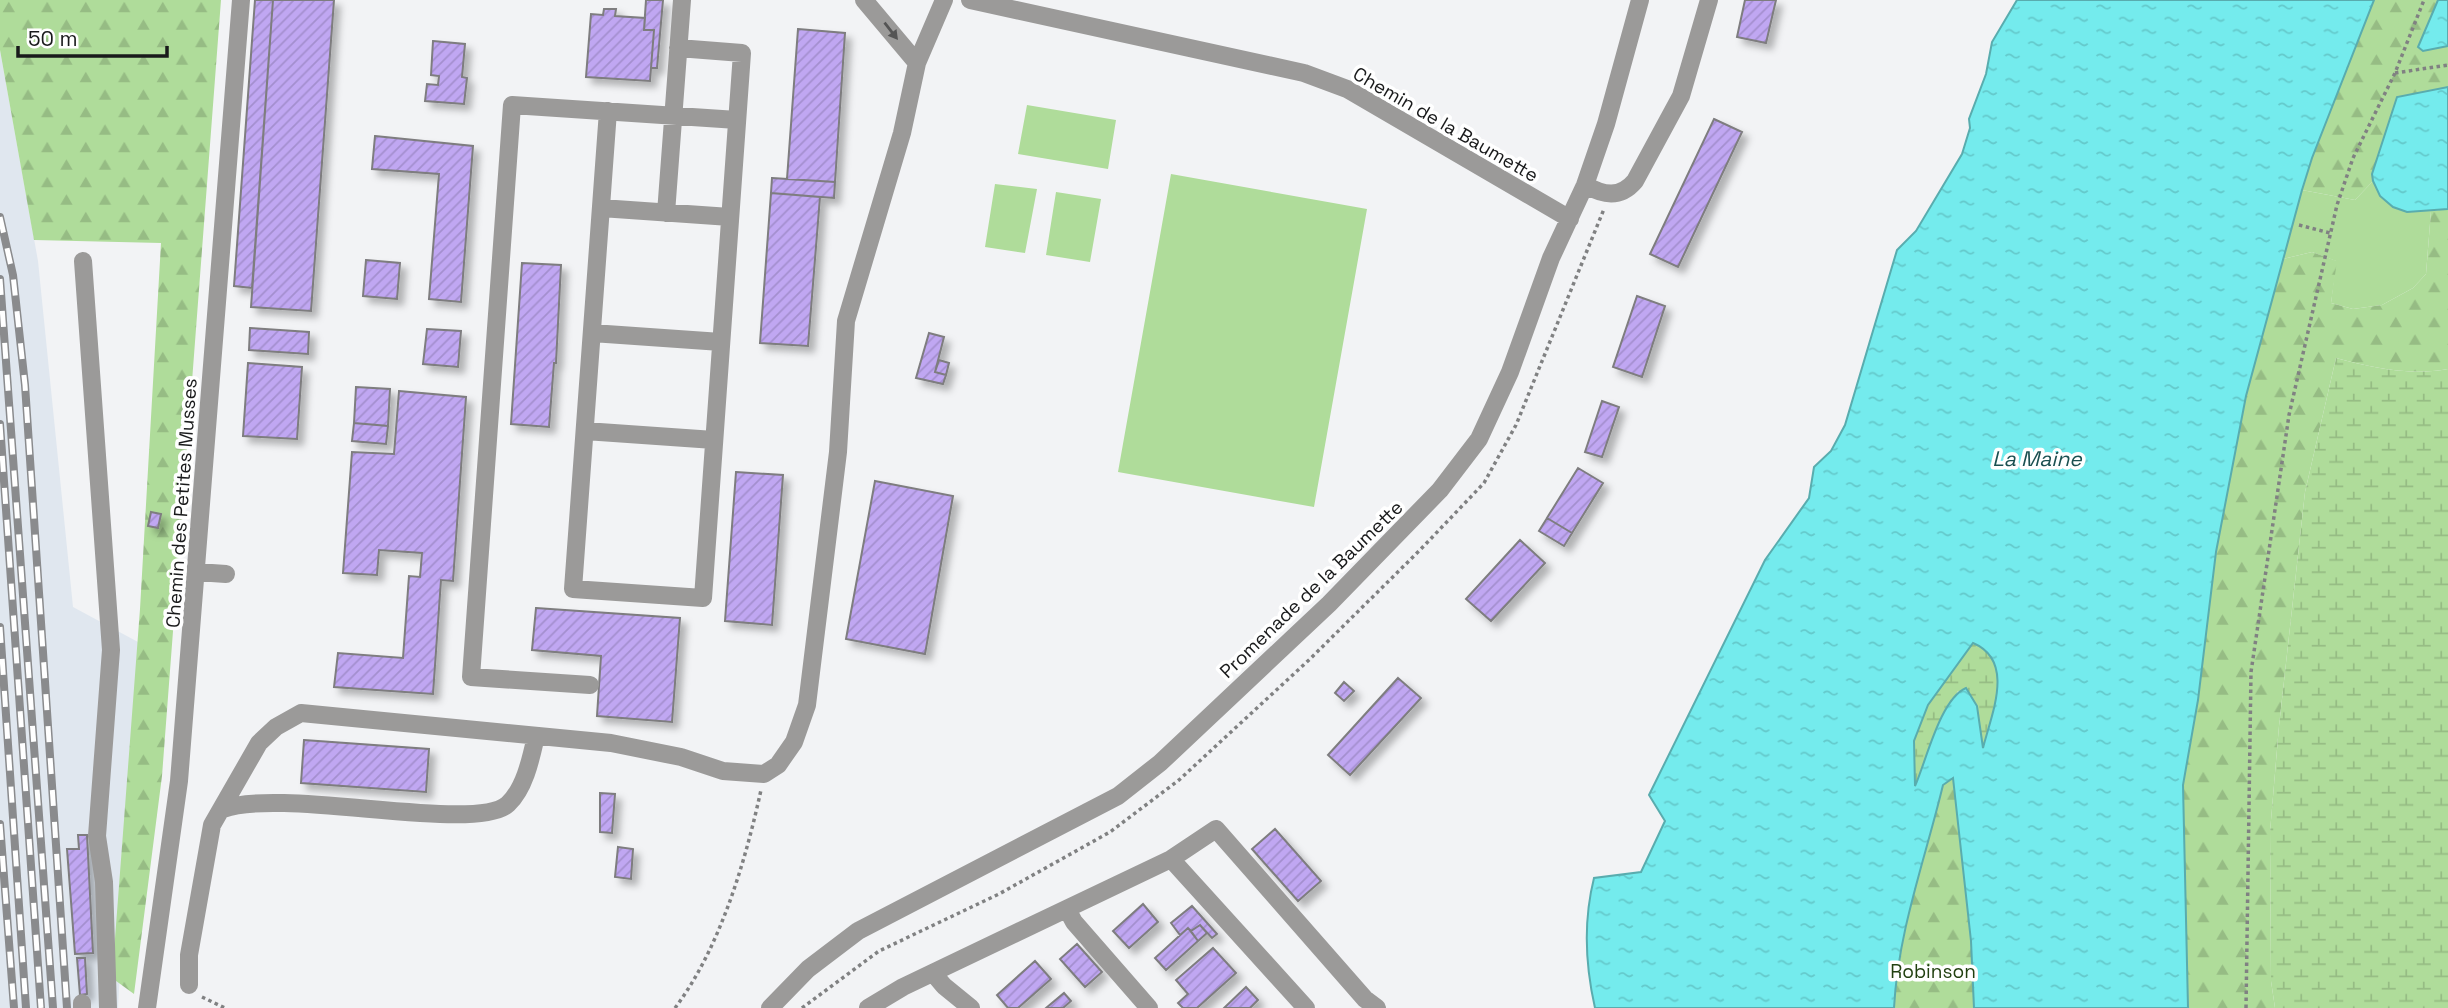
<svg xmlns="http://www.w3.org/2000/svg" width="2448" height="1008" font-family="'Space Grotesk',sans-serif">
<style>
.built{fill:#e0e7ef}
.grass{fill:#afdc9a}
.forest{fill:url(#forest-firs)}
.wetland{fill:url(#wetland-marsh)}
.water{fill:url(#water-ripples);stroke:#59acae;stroke-width:2;fill-rule:evenodd}
.building{fill:url(#building-hatch);stroke:#7e7d7f;stroke-width:2;filter:url(#shadow)}
.lines{fill:none;stroke-linecap:round;stroke-linejoin:round}
.path{stroke:#808182;stroke-width:3.5;stroke-dasharray:3.5 3.5;stroke-linecap:butt}
.minor{stroke:#9b9a99;stroke-width:18}
.rail-casing{stroke:#8a8b8d;stroke-width:8}
.rail{stroke:#fff;stroke-width:5;stroke-dasharray:16;stroke-linecap:butt}
.oneway{fill:#545454}
.labels{text-anchor:middle;stroke-width:7;stroke-linejoin:round;paint-order:stroke}
.street-label{font-size:19px;fill:#191a1b;stroke:#fff}
.park-label{font-size:19px;fill:#224010;stroke:#fff}
.water-label{font-size:21px;font-style:italic;fill:#1b5051;stroke:#fff}
</style>
<defs>
<pattern id="forest-firs" width="22" height="20" patternUnits="userSpaceOnUse" patternTransform="scale(1.75)"><rect width="22" height="20" fill="#afdc9a"/><path d="M5 1l3.5 6h-7zM16 11l3.5 6h-7z" fill="#96bc84"/></pattern>
<pattern id="wetland-marsh" width="20" height="14" patternUnits="userSpaceOnUse" patternTransform="scale(1.75)"><rect width="20" height="14" fill="#afdc9a"/><path d="M1 5h8M5 5V1M11 12h8M15 12V8" fill="none" stroke="#96bc84"/></pattern>
<pattern id="water-ripples" width="26" height="14" patternUnits="userSpaceOnUse" patternTransform="scale(1.75)"><rect width="26" height="14" fill="#74ebed"/><path d="M2 4q2-2 4 0t4 0M15 11q2-2 4 0t4 0" fill="none" stroke="#64c9cb"/></pattern>
<pattern id="building-hatch" width="6" height="6" patternUnits="userSpaceOnUse" patternTransform="scale(1.75)"><rect width="6" height="6" fill="#c0a7f2"/><path d="M-1 1l2-2M0 6l6-6M5 7l2-2" fill="none" stroke="#a48fcf"/></pattern>
<filter id="shadow"><feDropShadow dx="6" dy="6" stdDeviation="3.5" flood-color="#0004"/></filter>
</defs>
<rect width="100%" height="100%" fill="#f2f3f5"/>
<!-- built -->
<path class="built" d="M0 50 38 261 73 607 138 642 118 1008H0Z"/>
<!-- grass -->
<path class="grass" d="M1027 105 1116 120 1108 169 1018 154Z
M1171 174 1367 209 1314 507 1118 472Z
M2373 181C2386 207 2404 212 2431 211L2426 274 2413 288 2382 305 2353 309 2331 303 2336 261 2312 252 2283 259 2302 190 2355 200Z
M995 184 1037 189 1025 253 985 247Z
M1056 192 1101 199 1090 262 1046 255Z"/>
<!-- forest -->
<path class="forest" d="M0 0H221L162 776 134 994 112 978 140 609 161 243 34 240 0 50Z
M2374 0H2438L2418 47 2423 51 2448 46V87L2397 97 2372 174 2373 181 2355 200 2302 190 2312 158Z
M2448 209V369C2409 376 2374 368 2336 358L2305 492 2279 726 2270 832 2271 981 2275 1008H2188L2183 785 2198 700 2216 552 2246 396 2283 259 2312 252 2337 261 2331 303 2353 309 2382 305 2413 288 2426 274 2431 211Z
M1954 777 1971 941 1974 1008H1894C1898 931 1925 860 1943 785Z"/>
<!-- wetland -->
<path class="wetland" d="M2336 358C2374 368 2409 376 2448 369V1008H2275L2271 981 2270 832 2279 726 2305 492Z
M1972 642C2017 662 1991 717 1983 751L1977 706 1958 691 1928 751 1915 789 1914 741 1928 705Z"/>
<!-- water -->
<path class="water" d="M2017 0H2374L2312 158 2302 190 2246 396 2216 552 2198 700 2183 785 2188 1008H1974L1971 941 1953 778 1943 785C1925 860 1898 931 1894 1008H1595C1585 964 1583 922 1594 878L1641 872 1665 821 1649 795 1765 560 1809 498 1814 467 1831 451 1845 425 1897 250 1916 231 1962 154 1970 128 1969 119 1986 74 1992 42ZM1973 643C2016 661 1991 715 1983 748L1977 706 1966 688C1940 699 1926 762 1915 786L1914 741 1928 705Z
M2438 0H2448V46L2423 51 2418 47Z
M2448 87V209L2407 212 2393 207 2380 196 2373 181 2372 174 2397 97Z"/>
<!-- building -->
<path class="building" d="M255 0H273L252 288 234 286Z
M273 0H334L311 311 251 307Z
M646 0H663L657 68H651L654 30H644Z
M1745 0H1776L1766 43 1737 37Z
M604 9H616L615 16 645 18 644 30H654L650 81 586 77 591 14 603 15Z
M798 29 845 33 835 182 787 179Z
M433 41 465 44 462 77 467 78 464 104 425 101 427 84 438 85 439 76 431 75Z
M1714 119 1742 132 1678 267 1650 254Z
M375 136 473 146 461 302 429 299 439 174 372 169Z
M772 178 835 182 834 198 771 193Z
M771 193 820 197 808 346 760 343Z
M366 260 400 263 397 299 363 296Z
M522 263 561 265 556 363H554L549 427 511 424Z
M1637 296 1665 306 1642 377 1613 367Z
M250 328 309 332 308 354 249 350Z
M427 329 461 331 458 367 423 364Z
M929 333 944 337 935 372 946 375 943 384 916 378Z
M939 360 949 363 946 375 935 372Z
M248 363 302 367 297 439 243 436Z
M356 387 390 389 388 426 354 423Z
M399 391 466 397 453 581 441 580 433 694 334 687 338 653 403 658 409 576 420 577 422 553 379 550 377 575 343 573 352 452 394 454Z
M1602 401 1619 407 1602 457 1585 452Z
M354 423 388 426 386 444 352 441Z
M1578 468 1603 483 1572 533 1547 518Z
M736 472 783 475 772 625 725 621Z
M875 481 953 496 925 654 846 639Z
M151 512 161 514 158 528 148 526Z
M1547 518 1572 533 1564 546 1539 531Z
M1520 540 1545 563 1491 621 1466 599Z
M536 608 680 618 672 722 597 716 601 656 532 650Z
M1398 678 1421 698 1350 775 1328 755Z
M1344 682 1354 691 1344 701 1335 693Z
M304 740 429 749 426 792 301 783Z
M600 793 615 794 612 833 600 832Z
M1275 829 1321 881 1298 901 1252 849Z
M78 835H87L93 953 75 954 67 849H79Z
M618 847 633 849 631 879 615 877Z
M1143 904 1158 922 1129 948 1113 931Z
M1192 906 1217 934 1212 938 1200 925 1191 931 1188 928 1180 935 1171 923Z
M1200 925 1207 933 1198 941 1191 931Z
M1188 928 1198 941 1166 970 1155 958Z
M1077 944 1102 972 1085 987 1060 959Z
M1213 948 1236 973 1197 1008H1183L1178 1003 1188 994 1176 980Z
M77 958H85L87 994 80 995Z
M1035 961 1051 979 1018 1008H1008L997 995Z
M1246 987 1258 1000 1250 1008H1224Z
M1064 993 1071 1001 1063 1008H1046Z"/>
<g class="lines">
<!-- path -->
<path class="path" d="M2395 73 2448 65
M2299 225 2330 233
M202 997 225 1008
M675 1008C720 948 745 863 761 790
M802 1008 879 951 999 894 1110 832 1179 780 1310 659 1420 550 1484 483 1516 425 1604 209
M2246 1008 2251 672 2289 415 2337 205 2353 158 2395 73 2424 0"/>
<!-- minor -->
<path class="minor" d="M864 0 917 63
M970 0 1304 73 1347 89 1570 219
M608 111 573 589 703 598 742 53 678 48
M1585 185C1603 195 1620 199 1635 181L1681 96 1709 0
M601 208 730 217
M666 213 682 0
M83 261 111 650 97 836 104 882 108 1008
M592 333 721 342
M585 431 714 440
M197 572 226 574
M590 685 471 677 512 105 737 120
M223 809C282 787 476 834 508 804 525 788 531 758 536 736
M1171 859 1306 1008
M1067 909 1074 922 1149 1008
M933 973 944 986 971 1008
M189 985V955L212 825 259 743 276 727 301 713 611 743 681 757 723 771 764 774 778 765 794 742 807 705 838 452 846 321 902 133 917 63 944 0
M82 1003V1008
M147 1008 179 781 241 0
M770 1008 808 969 858 931 1118 796 1160 763 1329 604 1440 490 1479 439 1510 372 1551 258 1585 185 1606 124 1640 0
M868 1008 903 987 1171 859 1216 829 1365 999 1377 1008"/>
<defs>
<path id="rail" d="M0 217 13 275 25 385 67 1008
M0 279 53 1008
M0 424 41 1008
M0 627 26 1008
M0 824 14 1008"/>
</defs>
<!-- rail casing -->
<use href="#rail" class="rail-casing"/>
<!-- rail -->
<use href="#rail" class="rail"/>
</g>
<!-- one-way arrows -->
<defs><path id="oneway-solid" d="M-6-.8H1V-3.2L6.5 0L1 3.2V.8H-6Z" transform="scale(1.75)"/></defs>
<use class="oneway" href="#oneway-solid" transform="translate(891 31) rotate(52)"/>
<g class="labels">
<!-- street labels -->
<g class="street-label">
<text transform="translate(1446 124) rotate(30)" y="7">Chemin de la Baumette</text>
<text transform="translate(181 503) rotate(-86)" y="7">Chemin des Petites Musses</text>
<text transform="translate(1311 589) rotate(-44)" y="7">Promenade de la Baumette</text>
</g>
<!-- park labels -->
<g class="park-label">
<text x="1933" y="978">Robinson</text>
</g>
<!-- water labels -->
<g class="water-label">
<text x="2037" y="466">La Maine</text>
</g>
</g>
<!-- scale -->
<path d="M18 46v10h149v-10" fill="none" stroke="#191a1b" stroke-width="3.5"/>
<text x="28" y="46" font-size="21" fill="#191a1b" stroke="#ffffff" stroke-width="5" paint-order="stroke">50 m</text>
</svg>
